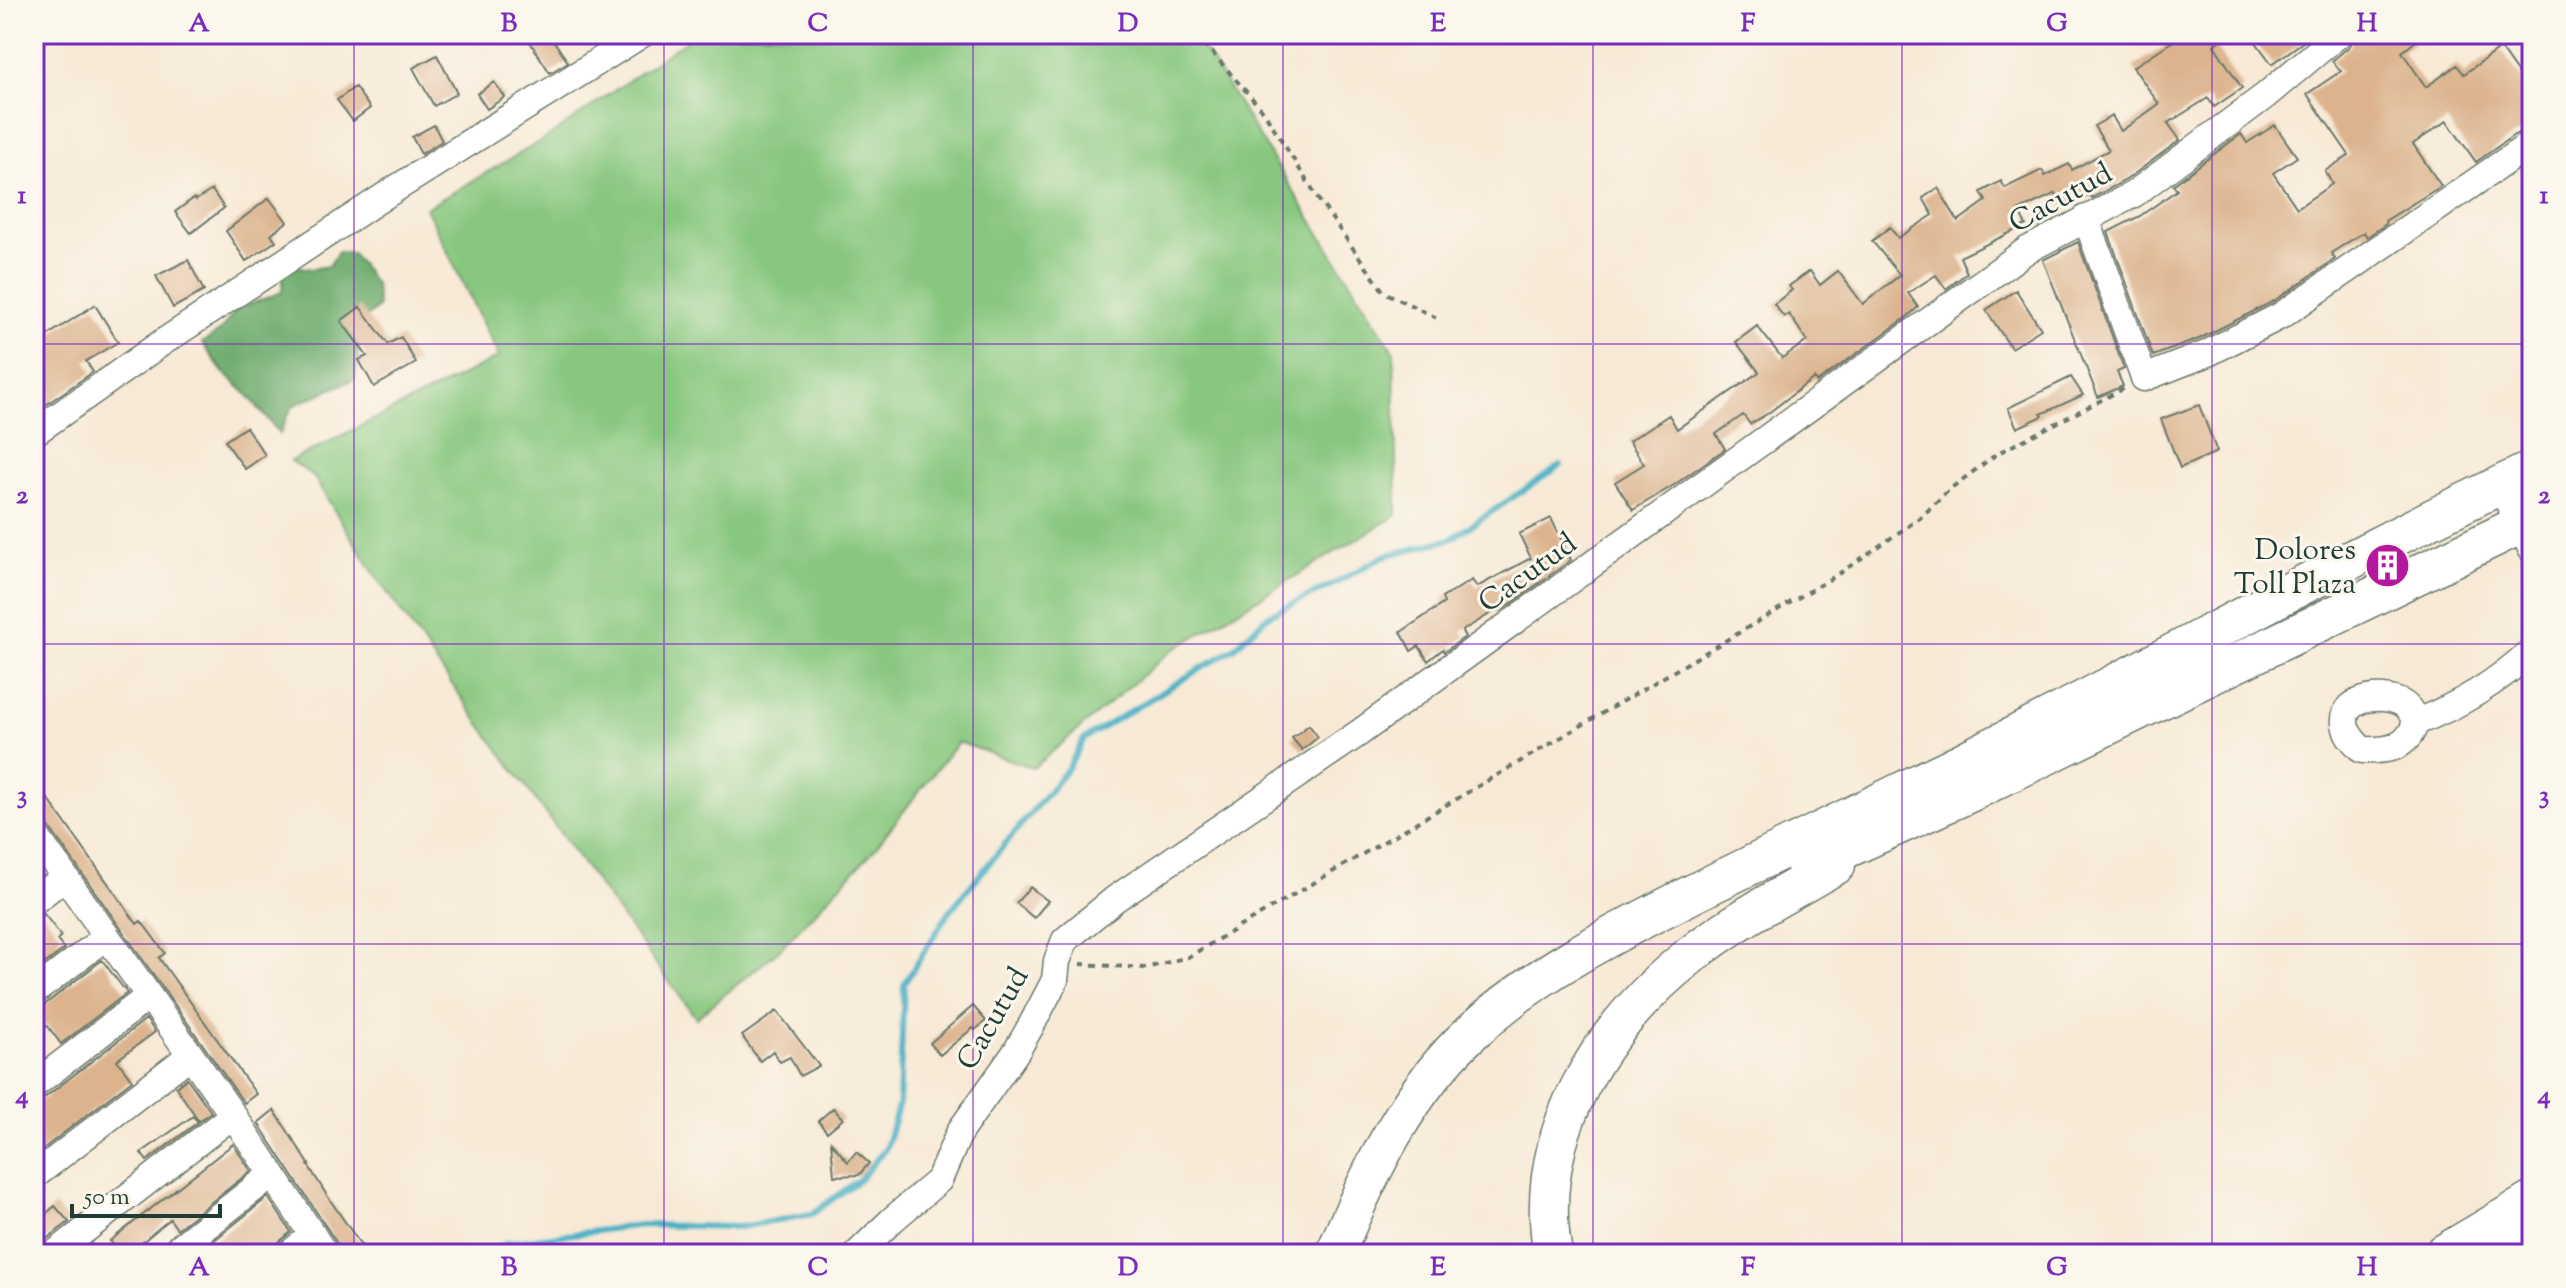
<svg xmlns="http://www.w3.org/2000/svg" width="2566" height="1288" font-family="'Sorts Mill Goudy',serif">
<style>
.green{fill:#87c77e;stroke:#538259;stroke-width:2}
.forest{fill:#6dac6d;stroke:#467450;stroke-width:2}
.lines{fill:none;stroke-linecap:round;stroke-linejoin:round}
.stream{stroke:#46b0c5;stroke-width:6}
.building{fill:#dcb38d}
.minor-casing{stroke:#6b796c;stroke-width:29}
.highway-casing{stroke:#6b796c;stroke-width:41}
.path{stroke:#6b796c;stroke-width:4;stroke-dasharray:6 6;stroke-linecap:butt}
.minor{stroke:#fff;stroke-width:26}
.highway{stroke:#fff;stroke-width:38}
.grid{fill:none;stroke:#7b2cbf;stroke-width:2;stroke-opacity:0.55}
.labels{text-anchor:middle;stroke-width:6;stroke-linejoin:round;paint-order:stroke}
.street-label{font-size:30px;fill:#1f3d34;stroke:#fbf7ec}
.poi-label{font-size:30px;fill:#1f3d34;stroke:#fbf7ec;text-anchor:end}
.neatline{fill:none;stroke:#7b2cbf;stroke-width:3}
.grid-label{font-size:26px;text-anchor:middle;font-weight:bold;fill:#7b2cbf}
</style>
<rect width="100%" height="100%" fill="#fbf7ec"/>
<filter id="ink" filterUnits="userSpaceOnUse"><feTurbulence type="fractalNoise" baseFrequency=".0125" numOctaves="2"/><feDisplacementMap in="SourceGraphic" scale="16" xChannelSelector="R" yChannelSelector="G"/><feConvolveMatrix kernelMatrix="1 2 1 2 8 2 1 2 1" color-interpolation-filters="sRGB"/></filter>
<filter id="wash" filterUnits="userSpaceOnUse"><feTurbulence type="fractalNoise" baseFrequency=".006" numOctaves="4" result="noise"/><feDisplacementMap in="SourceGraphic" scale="32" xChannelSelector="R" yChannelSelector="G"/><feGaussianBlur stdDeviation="1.8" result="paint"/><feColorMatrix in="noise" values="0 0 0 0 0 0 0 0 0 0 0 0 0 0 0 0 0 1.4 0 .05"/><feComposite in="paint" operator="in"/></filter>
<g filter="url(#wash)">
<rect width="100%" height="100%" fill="#f7e9d5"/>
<!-- green -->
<path class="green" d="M695 34H1191L1208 55 1394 352 1397 515 1171 651 1033 768 958 742 871 853 778 951 696 1018 480 724 375 575 313 476 291 461 499 357 426 208 548 137Z"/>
<!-- forest -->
<path class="forest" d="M338 252 352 253 375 284 378 307 362 321 355 379 294 405 286 418 280 434 246 393 222 371 202 343 219 332 237 309 282 292 283 277 291 265 311 269 329 266Z"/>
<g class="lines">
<!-- stream -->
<path class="stream" d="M491 1254 506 1243 641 1225 740 1227 812 1214 860 1179 886 1148 899 1103 904 984 949 912 1068 768 1084 739 1233 649 1269 615 1334 584 1384 556 1451 539 1561 465"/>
</g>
<g id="blocks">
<!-- building -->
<path class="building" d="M525 34H549L568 62 550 73Z
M2184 34H2230L2214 45 2242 88 2214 107 2208 98 2168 123 2180 140 2126 180 2092 198 2090 195 2063 208 2056 193 2018 211 2026 225 1960 257 1967 273 1946 289 1936 275 1908 293 1918 307 1906 318 1817 382 1814 378 1767 414 1750 424 1743 415 1716 434 1725 449 1674 485 1633 510 1615 482 1644 464 1629 441 1669 415 1677 429 1759 372 1736 342 1757 326 1782 358 1807 341 1789 314 1784 317 1774 304 1792 290 1789 286 1810 271 1820 285 1838 271 1863 304 1900 275 1872 241 1890 227 1898 238 1933 215 1923 198 1938 188 1958 221 1986 201 1981 192 2001 181 2005 188 2042 170 2045 176 2069 164 2072 170 2109 150 2094 126 2112 116 2121 131 2159 104 2133 67Z
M2250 34H2314L2272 64Z
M2355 34H2425L2402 52 2426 87 2457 65 2464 74 2500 48 2522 79 2532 72V127L2514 135 2476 162 2447 121 2413 144 2441 186 2385 221 2386 224 2367 237 2364 232 2331 253 2335 259 2274 301 2199 339 2153 356 2108 232 2140 216 2177 190 2173 185 2241 134 2247 143 2275 125 2297 157 2273 173 2297 208 2332 184 2325 171 2349 155 2307 94 2341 71 2332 61 2350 46Z
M437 55 457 93 434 106 413 68Z
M494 82 505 97 487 109 477 94Z
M355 87 370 108 353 121 337 100Z
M434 125 442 141 421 154 412 137Z
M212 190 224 208 191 233 175 212 194 198 196 200Z
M269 198 287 222 271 234 276 241 246 261 226 231Z
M2078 242 2124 369 2117 372 2123 386 2098 397 2043 260Z
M188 260 204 291 173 308 156 276Z
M2016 290 2041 329 2011 348 1986 310Z
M95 305 118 342 86 361 93 372 34 413V344Z
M360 307 388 344 401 337 416 363 374 387 359 360 367 356 341 321Z
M2071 377 2083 395 2041 414 2043 416 2017 428 2008 408Z
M2199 405 2217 452 2180 468 2161 419Z
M246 427 265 455 245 469 225 441Z
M1551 518 1571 560 1505 608 1499 611 1498 609 1462 631 1465 637 1444 652 1443 649 1428 661 1419 646 1411 651 1401 632 1444 603 1442 598 1472 580 1477 587 1531 558 1519 534Z
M1309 725 1318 737 1302 750 1292 738Z
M34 779 137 924 141 921 165 953 159 958 256 1094 244 1103 47 824 34 817Z
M1030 887 1048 901 1034 918 1016 903Z
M44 914 61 936 57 940 64 949 34 972V917Z
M102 960 127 993 61 1044 47 1025 34 1034V1008L44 1005Z
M973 1006 986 1021 975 1030 973 1028 940 1055 930 1043Z
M777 1011 819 1066 800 1076 790 1057 780 1062 773 1051 760 1061 742 1036Z
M146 1019 155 1032 117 1060 132 1080 34 1156V1101L44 1098Z
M187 1078 211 1112 199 1121 176 1087Z
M833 1108 843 1119 827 1132 818 1121Z
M274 1110 309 1164 308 1165 326 1194 367 1254H341L338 1245 258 1123Z
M193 1116 198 1122 147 1161 141 1153Z
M831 1142 848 1162 856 1152 869 1163 859 1175 834 1176Z
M233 1144 251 1171 177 1229 170 1219 128 1254H121L110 1241Z
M268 1197 291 1232 279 1242 273 1254H213L207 1246Z
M55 1206 69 1222 44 1241 39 1252 34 1254V1224Z"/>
</g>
</g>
<g filter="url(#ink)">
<use href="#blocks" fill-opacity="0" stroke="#6b796c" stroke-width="2"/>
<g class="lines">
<defs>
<path id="minor" d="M2086 218 2144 378 2206 354 2282 315 2532 143
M34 433 160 344 392 191 642 34
M2500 485 2532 550
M2416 722C2413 717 2411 710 2406 706 2389 692 2342 695 2345 723 2346 735 2355 742 2362 750 2388 751 2407 749 2416 722 2459 706 2499 681 2532 650
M34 833 233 1115 325 1254
M34 901 65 877
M34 992 106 937
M34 1085 149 996
M34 1176 189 1056
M54 1254 233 1115
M171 1254 271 1175
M289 1254 313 1235
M857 1254 892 1220 939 1180 960 1131 1016 1052 1032 1024 1055 980 1057 961 1065 940 1115 899 1359 733 2027 250 2134 194 2265 96 2339 34"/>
<path id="highway" d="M1806 867 1965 795 2532 519
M1335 1254C1369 1173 1407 1091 1473 1031 1540 969 1623 929 1704 888 1790 846 1876 804 1962 762 2153 667 2339 561 2532 470
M1553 1254C1531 1135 1601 1026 1691 955 1735 920 1787 893 1836 865
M2443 1254 2532 1201
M2511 1254 2532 1243"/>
</defs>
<!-- minor casing -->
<use href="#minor" class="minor-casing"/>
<!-- highway casing -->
<use href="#highway" class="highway-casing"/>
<!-- path -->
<path class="path" d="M1196 34 1264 112 1318 199 1384 292 1437 318
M1080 964 1146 968 1188 957 1837 575 1920 518 1950 489 1998 453 2125 388"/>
<!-- minor -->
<use href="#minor" class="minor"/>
<!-- highway -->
<use href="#highway" class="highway"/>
</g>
</g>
<!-- grid -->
<path class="grid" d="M354 34V1254M664 34V1254M973 34V1254M1283 34V1254M1593 34V1254M1902 34V1254M2212 34V1254M34 344H2532M34 644H2532M34 944H2532"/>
<!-- icons -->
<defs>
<symbol id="building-disc" viewBox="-11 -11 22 22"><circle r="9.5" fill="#b5179e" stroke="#fbf7ec"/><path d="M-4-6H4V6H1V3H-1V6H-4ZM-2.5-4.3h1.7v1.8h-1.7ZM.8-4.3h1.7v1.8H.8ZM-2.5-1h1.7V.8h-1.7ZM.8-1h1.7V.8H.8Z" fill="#fff"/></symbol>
</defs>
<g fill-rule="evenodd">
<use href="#building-disc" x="2362" y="540" width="51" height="51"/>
</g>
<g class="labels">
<!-- street labels -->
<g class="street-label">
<text transform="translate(2060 197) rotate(-29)" y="10">Cacutud</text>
<text transform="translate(1527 572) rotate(-36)" y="10">Cacutud</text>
<text transform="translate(992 1018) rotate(-60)" y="10">Cacutud</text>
</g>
<!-- poi labels -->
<g class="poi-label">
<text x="2356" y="559">Dolores<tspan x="2356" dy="34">Toll Plaza</tspan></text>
</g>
</g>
<!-- margin -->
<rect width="2566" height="1288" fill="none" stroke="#fbf7ec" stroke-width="88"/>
<!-- scale -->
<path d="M72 1204v12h148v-12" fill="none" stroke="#1f3d34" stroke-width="4"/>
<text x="84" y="1204" font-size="24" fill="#1f3d34" stroke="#fbf7ec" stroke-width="6" paint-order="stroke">50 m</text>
<rect x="44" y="44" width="2478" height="1200" class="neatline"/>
<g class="grid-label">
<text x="199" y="31">A</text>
<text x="509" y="31">B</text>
<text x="818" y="31">C</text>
<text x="1128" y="31">D</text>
<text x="1438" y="31">E</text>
<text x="1748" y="31">F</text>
<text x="2057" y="31">G</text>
<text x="2367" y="31">H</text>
<text x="22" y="203">1</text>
<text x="2544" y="203">1</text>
<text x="22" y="503">2</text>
<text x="2544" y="503">2</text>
<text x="22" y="803">3</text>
<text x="2544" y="803">3</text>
<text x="22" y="1103">4</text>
<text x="2544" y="1103">4</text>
<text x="199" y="1275">A</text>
<text x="509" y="1275">B</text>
<text x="818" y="1275">C</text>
<text x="1128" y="1275">D</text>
<text x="1438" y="1275">E</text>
<text x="1748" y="1275">F</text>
<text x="2057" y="1275">G</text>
<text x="2367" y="1275">H</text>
</g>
</svg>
